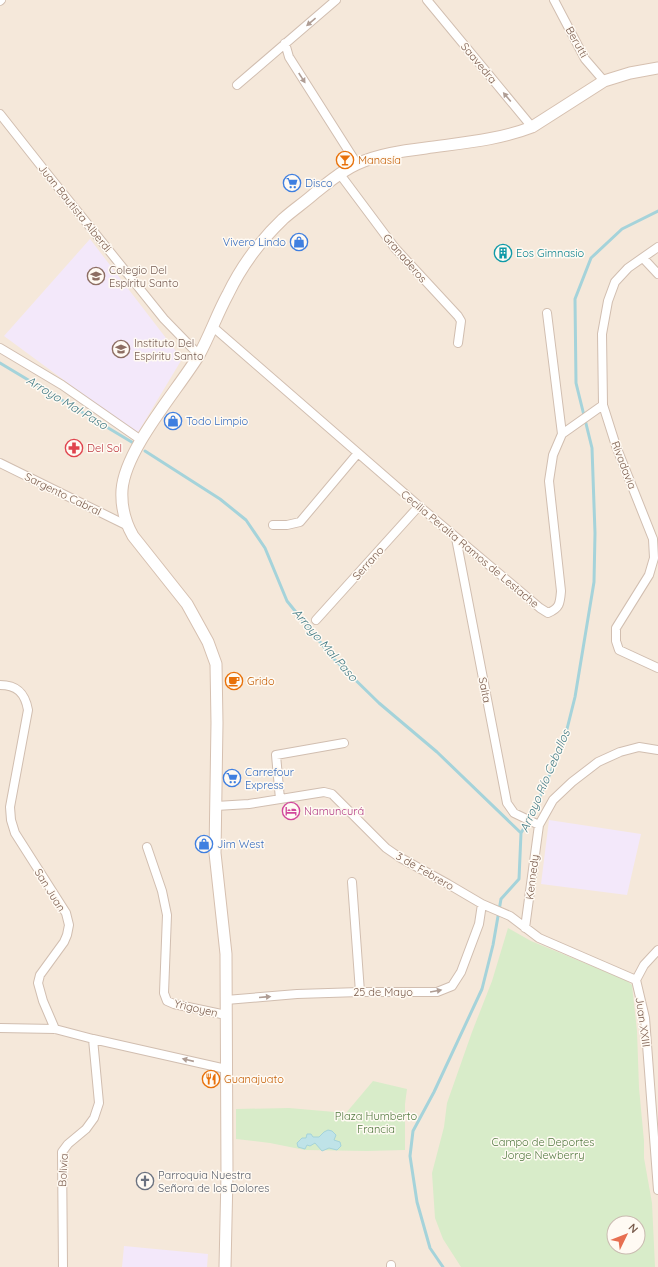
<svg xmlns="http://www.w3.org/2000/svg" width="658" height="1267" font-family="Quicksand,sans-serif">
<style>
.residential{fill:#f5e8da;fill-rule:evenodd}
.education{fill:#f3e8fa}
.green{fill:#d8ecc9;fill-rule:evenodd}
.water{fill:#bfe3e8;stroke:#a5d3da}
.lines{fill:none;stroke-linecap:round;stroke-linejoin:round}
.stream{stroke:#a5d3da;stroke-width:3}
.street-casing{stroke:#d1beb0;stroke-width:10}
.secondary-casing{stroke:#d6c0b0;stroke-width:13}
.street{stroke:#fff;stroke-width:8}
.secondary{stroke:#fff;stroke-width:11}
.oneway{fill:#af9d94}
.labels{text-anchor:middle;stroke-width:3;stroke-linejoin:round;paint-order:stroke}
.street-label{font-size:11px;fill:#7a5c4d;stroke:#fffaf3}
.food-label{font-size:11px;fill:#c56008;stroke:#fffaf3;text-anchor:start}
.shop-label{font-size:11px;fill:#366cbe;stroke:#fffaf3;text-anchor:start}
.culture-label{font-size:11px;fill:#0d838f;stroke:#fffaf3;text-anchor:start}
.education-label{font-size:11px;fill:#785e54;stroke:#fffaf3;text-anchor:start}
.health-label{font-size:11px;fill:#be3a42;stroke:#fffaf3;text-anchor:start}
.hotel-label{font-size:11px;fill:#b23c85;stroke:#fffaf3;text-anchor:start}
.park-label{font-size:11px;fill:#537a41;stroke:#fffaf3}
.worship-label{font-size:11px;fill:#5b616d;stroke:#fffaf3;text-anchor:start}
.water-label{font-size:12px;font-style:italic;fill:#437c86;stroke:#fffaf3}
</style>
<rect width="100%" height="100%" fill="#fdf6ec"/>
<!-- residential -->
<path class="residential" d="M0 0H658V1267H0ZM614 1223H638V1247H614Z"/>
<!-- education -->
<path class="education" d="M90 239 182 359 137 434 4 336Z
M549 820 641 834 627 895 541 884Z
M124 1246 208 1254 207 1267H122Z"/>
<!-- green -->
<path class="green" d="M508 928 531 941 626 980 632 985 637 1031 639 1088 644 1141V1158L652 1203 655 1267H461L443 1239 435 1218 432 1173 444 1127 447 1103 472 1032 492 981ZM614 1223H638V1247H614Z
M373 1081 407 1089 405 1104V1150L367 1151 305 1150 270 1143 236 1139V1109L289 1108 346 1113Z"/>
<!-- water -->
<path class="water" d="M328 1130 332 1131 336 1135 334 1140 340 1142 341 1146 337 1150 329 1148 322 1151 315 1143 310 1146 307 1145 305 1149 298 1147 297 1143 302 1138H306L307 1134H311L313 1137H319L324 1132Z"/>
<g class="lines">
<!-- stream -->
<path class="stream" d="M0 363 135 444
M145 451 220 499 246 520 265 548 287 601 333 658 379 703 437 752 521 833
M443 1267 430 1248 417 1202 410 1156 413 1131 434 1092 482 989 493 945 501 899 519 879 521 833 533 813 564 741 575 697 594 582 595 533 592 448 576 383 575 299 591 258 622 229 658 211"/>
<defs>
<path id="street" d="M427 0 532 127
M554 0 585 59 604 81
M0 1 1 0
M285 43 289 57 357 164
M237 85 336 0
M0 114 45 171 164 319 199 355
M339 173 395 248 458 316 461 321 458 343
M658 247 628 268 615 282 608 301 602 334 603 405 616 446 653 539 654 558 649 575 616 628V641L619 650 658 668
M643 258 658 274
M547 313 562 434
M213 327 419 506 540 608 548 613C560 608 560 603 561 591L549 481 553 455 562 434 603 405
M0 348 62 385 141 440
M0 463 126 525
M273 525H287L300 522 358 453
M456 538 507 803 514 813 539 825
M316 620 419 506
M0 685C17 685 25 693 28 710L10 807 11 820 15 833 66 913 69 925 67 935 64 942 40 975 38 983 43 1001 55 1029
M280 799 276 755 344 743
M216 806 249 804 324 792 332 794 386 848 399 857 448 884 482 904 510 916 539 938 636 980
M147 847 162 891 167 915 164 993 167 1001 174 1004 226 1015
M352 882 360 992
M525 928 539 825 553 800 572 782 598 762 620 752 639 747 658 750
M636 980 645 1018 658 1190
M636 980 644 965 658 950
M226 1000 297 994 360 992H437L452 986 461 972 479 924 482 904
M0 1028 55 1029 93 1039 226 1069
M63 1267 62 1152 68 1144 86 1129 94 1118 99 1103 93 1039
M391 1267V1265"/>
<path id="secondary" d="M225 1267 227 1175 226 954 215 853 217 723 216 664 208 642 187 604 133 536C125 522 121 507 122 490 125 449 177 391 199 355 210 335 217 314 228 294 241 267 261 240 283 219 293 210 305 202 315 193 329 182 341 171 357 164 379 154 402 151 426 148 461 143 499 140 532 127L604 81 630 73 658 68"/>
</defs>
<!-- street casing -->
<use href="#street" class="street-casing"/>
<!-- secondary casing -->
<use href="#secondary" class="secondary-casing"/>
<!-- street -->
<use href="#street" class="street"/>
<!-- secondary -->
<use href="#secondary" class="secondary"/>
</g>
<!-- one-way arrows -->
<defs><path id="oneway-solid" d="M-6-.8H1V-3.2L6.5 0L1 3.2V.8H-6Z"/></defs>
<g class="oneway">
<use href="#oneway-solid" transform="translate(311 22) rotate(140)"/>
<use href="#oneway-solid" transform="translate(302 78) rotate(57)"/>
<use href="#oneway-solid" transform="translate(507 97) rotate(-130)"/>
<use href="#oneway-solid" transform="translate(436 991) rotate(-10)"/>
<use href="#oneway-solid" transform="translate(265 997) rotate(-5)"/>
<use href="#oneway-solid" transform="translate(188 1060) rotate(-167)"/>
</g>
<!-- icons -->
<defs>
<symbol id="bar-ring" viewBox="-11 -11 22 22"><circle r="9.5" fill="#fffaf3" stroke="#e8710a" stroke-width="1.5"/><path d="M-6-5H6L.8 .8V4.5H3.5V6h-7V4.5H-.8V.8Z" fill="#e8710a"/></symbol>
<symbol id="supermarket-ring" viewBox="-11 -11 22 22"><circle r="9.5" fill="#fffaf3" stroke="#3f7fe0" stroke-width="1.5"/><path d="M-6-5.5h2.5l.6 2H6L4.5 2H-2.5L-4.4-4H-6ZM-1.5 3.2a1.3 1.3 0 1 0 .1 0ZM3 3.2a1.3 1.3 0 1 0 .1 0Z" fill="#3f7fe0"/></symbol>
<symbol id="shop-ring" viewBox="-11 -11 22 22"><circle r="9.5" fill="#fffaf3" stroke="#3f7fe0" stroke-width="1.5"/><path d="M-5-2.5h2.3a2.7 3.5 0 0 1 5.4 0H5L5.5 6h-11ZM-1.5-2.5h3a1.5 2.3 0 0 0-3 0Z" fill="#3f7fe0"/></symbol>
<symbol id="building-ring" viewBox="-11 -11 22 22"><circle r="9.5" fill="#fffaf3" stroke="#0f9aa8" stroke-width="1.5"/><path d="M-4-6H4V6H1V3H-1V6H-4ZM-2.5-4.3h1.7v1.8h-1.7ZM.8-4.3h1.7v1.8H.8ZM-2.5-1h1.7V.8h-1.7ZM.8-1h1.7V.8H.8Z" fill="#0f9aa8"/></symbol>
<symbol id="school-ring" viewBox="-11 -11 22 22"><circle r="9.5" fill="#fffaf3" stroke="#8d6e63" stroke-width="1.5"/><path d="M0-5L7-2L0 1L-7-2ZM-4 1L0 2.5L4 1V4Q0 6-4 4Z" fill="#8d6e63"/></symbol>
<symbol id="pharmacy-ring" viewBox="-11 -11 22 22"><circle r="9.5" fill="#fffaf3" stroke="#e0444e" stroke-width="1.5"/><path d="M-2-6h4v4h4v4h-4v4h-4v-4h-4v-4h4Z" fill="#e0444e"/></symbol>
<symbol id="cafe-ring" viewBox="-11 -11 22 22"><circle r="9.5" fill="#fffaf3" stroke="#e8710a" stroke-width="1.5"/><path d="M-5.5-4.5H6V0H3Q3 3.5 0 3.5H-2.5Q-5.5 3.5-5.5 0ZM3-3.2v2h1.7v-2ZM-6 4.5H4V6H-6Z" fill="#e8710a"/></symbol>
<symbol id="hotel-ring" viewBox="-11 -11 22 22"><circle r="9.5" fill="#fffaf3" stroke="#d1479c" stroke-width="1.5"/><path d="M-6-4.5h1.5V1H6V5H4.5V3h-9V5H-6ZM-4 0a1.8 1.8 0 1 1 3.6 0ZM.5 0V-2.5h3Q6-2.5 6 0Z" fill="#d1479c"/></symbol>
<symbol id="restaurant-ring" viewBox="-11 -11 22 22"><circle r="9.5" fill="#fffaf3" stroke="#e8710a" stroke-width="1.5"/><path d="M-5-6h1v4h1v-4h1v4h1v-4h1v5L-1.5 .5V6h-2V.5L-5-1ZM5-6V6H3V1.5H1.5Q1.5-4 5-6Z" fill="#e8710a"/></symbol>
<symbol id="church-ring" viewBox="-11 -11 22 22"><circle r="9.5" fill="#fffaf3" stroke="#6b7280" stroke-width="1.5"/><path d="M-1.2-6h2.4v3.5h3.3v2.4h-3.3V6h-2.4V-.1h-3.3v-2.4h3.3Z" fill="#6b7280"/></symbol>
</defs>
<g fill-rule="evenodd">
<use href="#bar-ring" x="335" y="150" width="20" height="20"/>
<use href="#supermarket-ring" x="282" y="173" width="20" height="20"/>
<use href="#shop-ring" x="289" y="232" width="20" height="20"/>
<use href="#building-ring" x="493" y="243" width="20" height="20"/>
<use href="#school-ring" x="86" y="266" width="20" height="20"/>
<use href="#school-ring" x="111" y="339" width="20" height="20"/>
<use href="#shop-ring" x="163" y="411" width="20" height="20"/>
<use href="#pharmacy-ring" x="64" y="438" width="20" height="20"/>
<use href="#cafe-ring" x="224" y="671" width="20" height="20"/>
<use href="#supermarket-ring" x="222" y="768" width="20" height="20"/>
<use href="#hotel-ring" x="281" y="801" width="20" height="20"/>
<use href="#shop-ring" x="194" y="834" width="20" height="20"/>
<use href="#restaurant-ring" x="201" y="1069" width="20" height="20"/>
<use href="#church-ring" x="135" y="1171" width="20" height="20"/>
</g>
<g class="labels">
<!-- street labels -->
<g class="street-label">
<text transform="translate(577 42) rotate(61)" y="4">Berutti</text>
<text transform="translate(479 63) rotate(50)" y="4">Saavedra</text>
<text transform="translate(75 208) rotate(51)" y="4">Juan Bautista Alberdi</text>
<text transform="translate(405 258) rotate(49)" y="4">Granaderos</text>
<text transform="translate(624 465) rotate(69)" y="4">Rivadavia</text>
<text transform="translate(63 494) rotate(26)" y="4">Sargento Cabral</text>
<text transform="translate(470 549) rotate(40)" y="4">Cecilia Peralta Ramos de Lestache</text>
<text transform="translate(368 563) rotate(-48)" y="4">Serrano</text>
<text transform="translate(485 690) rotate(79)" y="4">Salta</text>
<text transform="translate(425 871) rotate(30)" y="4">3 de Febrero</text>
<text transform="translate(532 877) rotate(-83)" y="4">Kennedy</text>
<text transform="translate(50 890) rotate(58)" y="4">San Juan</text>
<text x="383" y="996">25 de Mayo</text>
<text transform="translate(196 1008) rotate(13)" y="4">Yrigoyen</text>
<text transform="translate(643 1022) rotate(82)" y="4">Juan XXIII</text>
<text transform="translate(63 1170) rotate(-87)" y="4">Bolivia</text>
</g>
<!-- food labels -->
<g class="food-label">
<text x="358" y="164">Manasía</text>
<text x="247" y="685">Grido</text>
<text x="224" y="1083">Guanajuato</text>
</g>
<!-- shop labels -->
<g class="shop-label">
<text x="305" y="187">Disco</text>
<text x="286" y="246" text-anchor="end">Vivero Lindo</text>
<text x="186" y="425">Todo Limpio</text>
<text x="245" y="776">Carrefour<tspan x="245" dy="13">Express</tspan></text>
<text x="217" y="848">Jim West</text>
</g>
<!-- culture labels -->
<g class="culture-label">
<text x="516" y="257">Eos Gimnasio</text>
</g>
<!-- education labels -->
<g class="education-label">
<text x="109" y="274">Colegio Del<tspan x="109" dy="13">Espíritu Santo</tspan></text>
<text x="134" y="347">Instituto Del<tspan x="134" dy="13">Espíritu Santo</tspan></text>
</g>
<!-- health labels -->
<g class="health-label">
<text x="87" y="452">Del Sol</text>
</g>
<!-- hotel labels -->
<g class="hotel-label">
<text x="304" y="815">Namuncurá</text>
</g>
<!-- park labels -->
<g class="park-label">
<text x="376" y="1120">Plaza Humberto<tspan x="376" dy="13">Francia</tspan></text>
<text x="543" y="1146">Campo de Deportes<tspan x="543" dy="13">Jorge Newberry</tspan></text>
</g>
<!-- worship labels -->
<g class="worship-label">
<text x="158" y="1179">Parroquia Nuestra<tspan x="158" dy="13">Señora de los Dolores</tspan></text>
</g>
<!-- water labels -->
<g class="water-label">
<text transform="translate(67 403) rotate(31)" y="4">Arroyo Mal Paso</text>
<text transform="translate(325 645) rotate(49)" y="4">Arroyo Mal Paso</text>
<text transform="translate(545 781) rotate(-67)" y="4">Arroyo Río Ceballos</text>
</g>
</g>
<!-- north arrow -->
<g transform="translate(626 1235) rotate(47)"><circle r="19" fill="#fffaf3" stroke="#cabbb1"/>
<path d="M0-3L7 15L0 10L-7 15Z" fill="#e76f51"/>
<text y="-6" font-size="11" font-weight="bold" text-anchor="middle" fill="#7a5c4d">N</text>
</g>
</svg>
